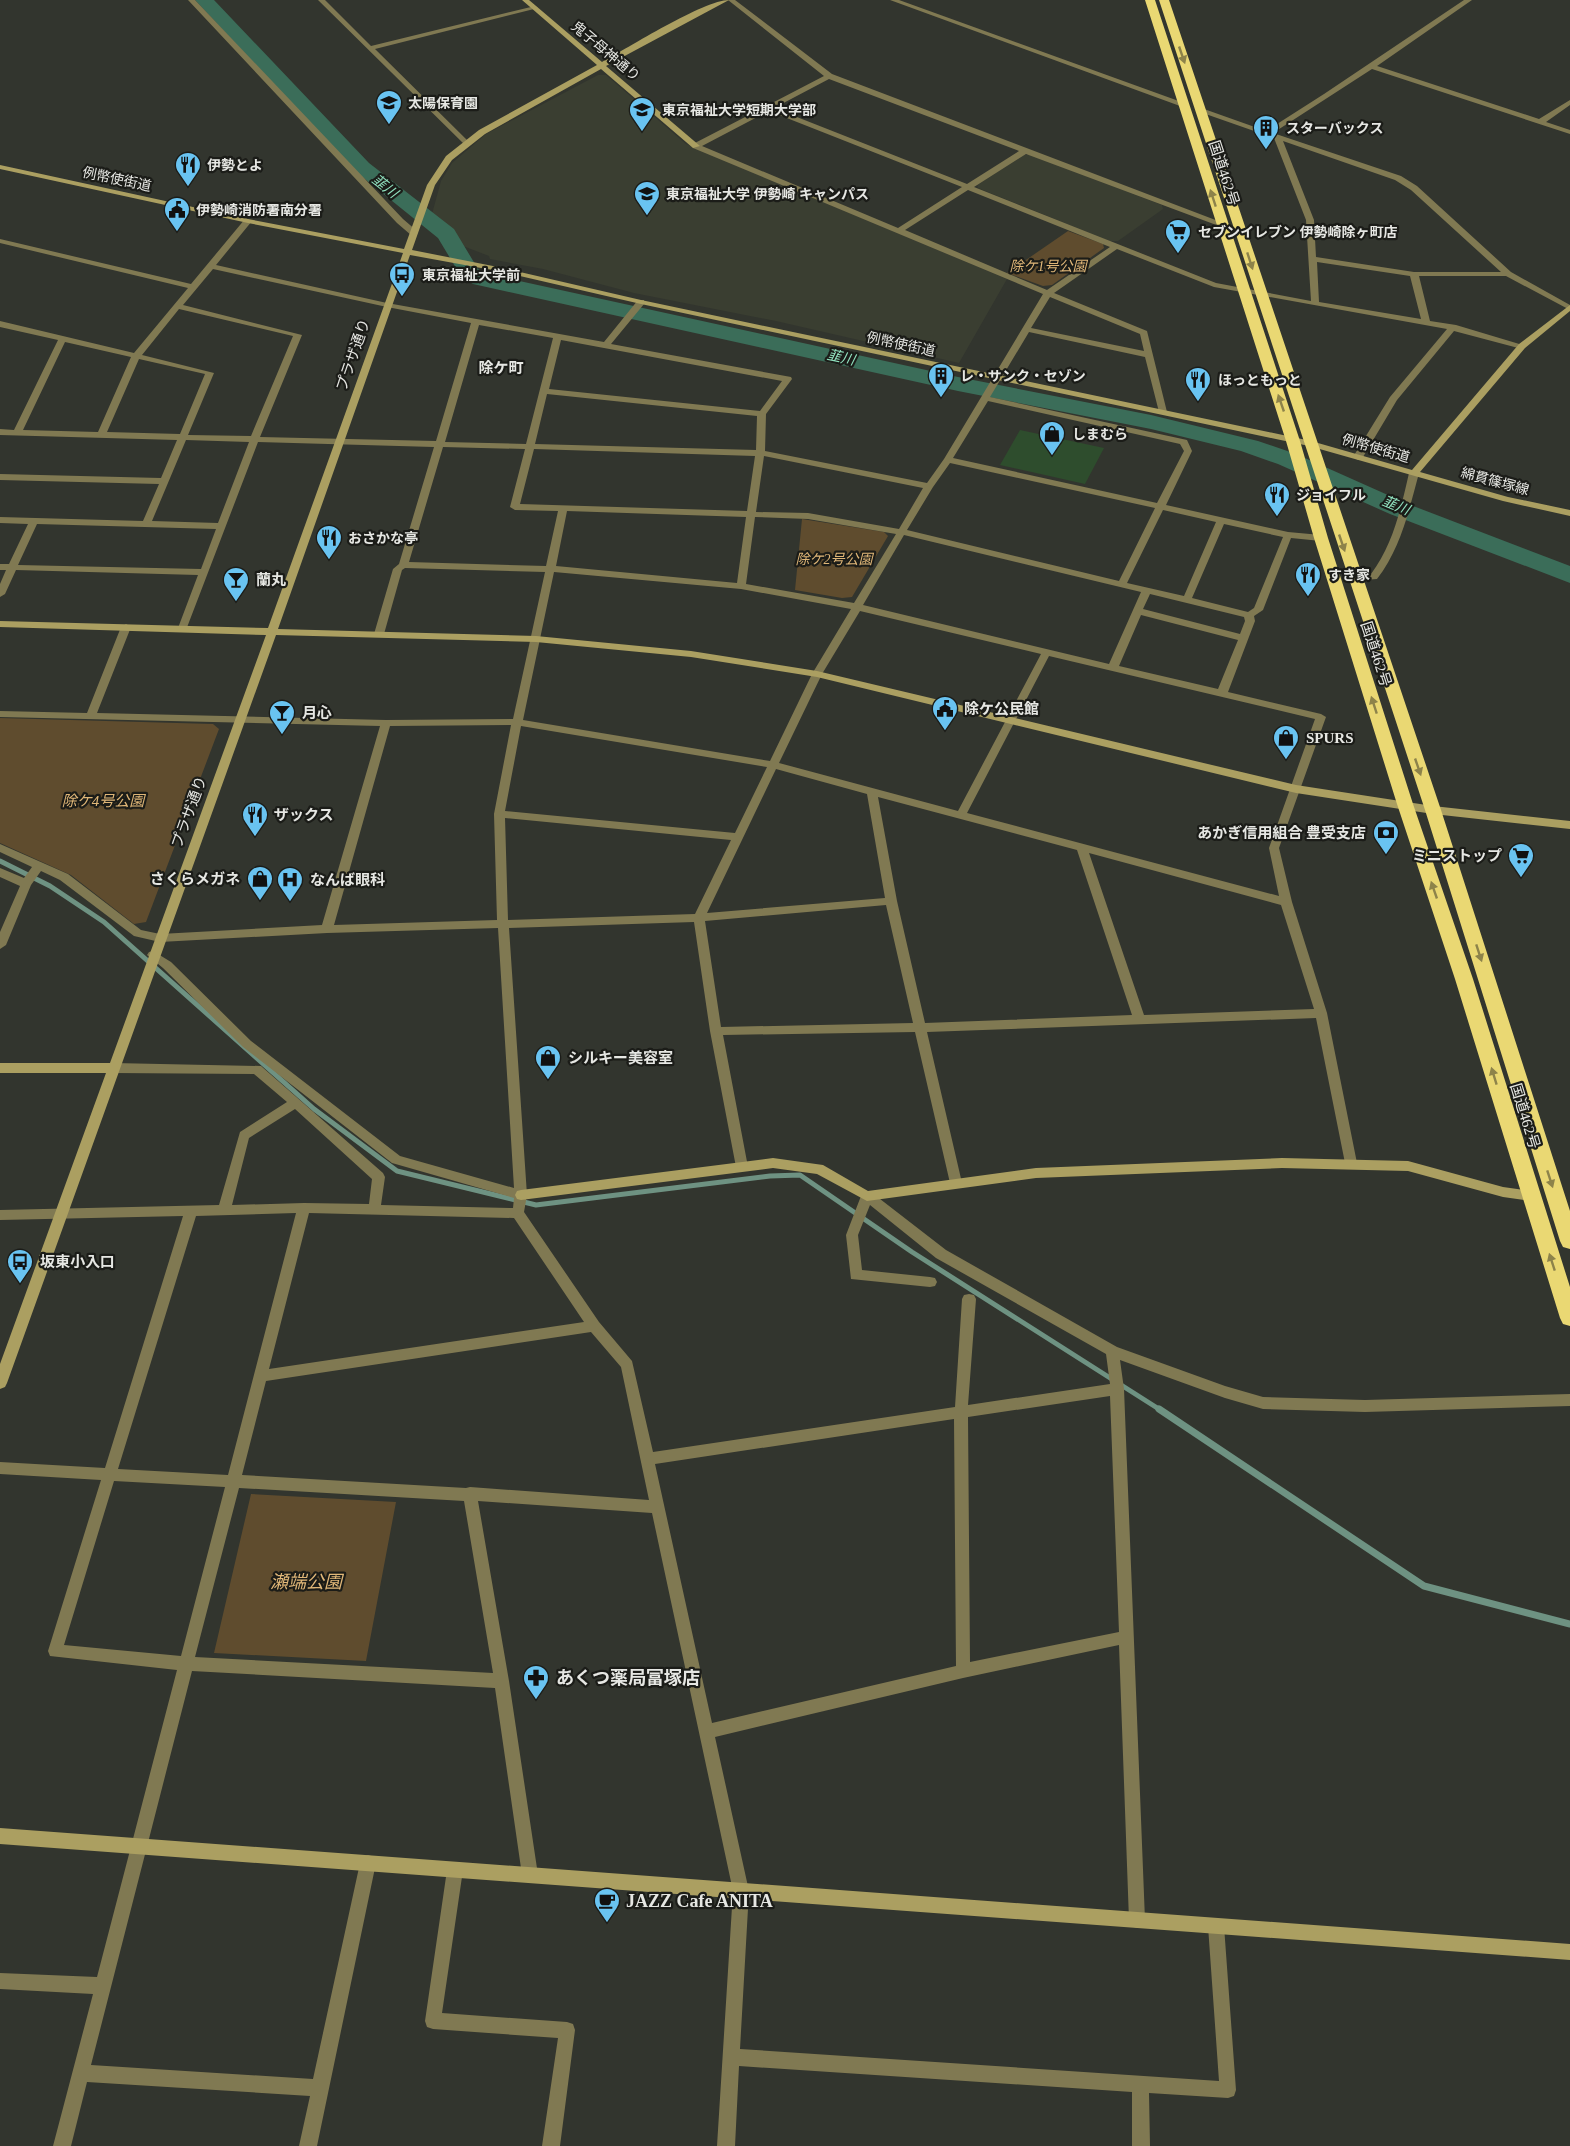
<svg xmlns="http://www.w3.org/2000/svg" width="1570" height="2146" font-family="'Times New Roman','Noto Sans JP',serif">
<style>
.built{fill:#3a3e31}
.green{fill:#5f4c2e}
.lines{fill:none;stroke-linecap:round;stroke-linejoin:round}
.stream-far1{stroke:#6e9282;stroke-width:5}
.stream{stroke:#6e9282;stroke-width:7}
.river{fill:#3b6d59;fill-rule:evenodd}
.building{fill:#2e4d2d}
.street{fill:#807952;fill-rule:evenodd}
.secondary{fill:#ab9f61;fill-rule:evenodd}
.highway{fill:#ead873;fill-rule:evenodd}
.oneway{fill:#8d834a}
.labels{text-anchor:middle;stroke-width:4.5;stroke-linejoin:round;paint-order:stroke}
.far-street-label{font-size:14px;fill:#e6e7e3;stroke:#1b1c18}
.far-poi-label{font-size:14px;font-weight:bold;fill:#e6e7e3;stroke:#1b1c18;text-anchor:start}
.far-water-label{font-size:14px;font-style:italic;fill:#93e5c2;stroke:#1b1c18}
.far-park-label{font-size:14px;font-style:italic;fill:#e0b778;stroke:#1b1c18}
.street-label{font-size:15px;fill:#e6e7e3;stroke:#1b1c18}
.far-quarter-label{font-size:15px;font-weight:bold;fill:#e6e7e3;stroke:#1b1c18}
.poi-label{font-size:15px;font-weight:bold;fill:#e6e7e3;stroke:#1b1c18;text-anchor:start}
.park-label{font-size:15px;font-style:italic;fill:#e0b778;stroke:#1b1c18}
.near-park-label{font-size:18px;font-style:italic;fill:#e0b778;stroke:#1b1c18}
.near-poi-label{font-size:18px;font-weight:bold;fill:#e6e7e3;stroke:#1b1c18;text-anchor:start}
</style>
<rect width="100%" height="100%" fill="#32352e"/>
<!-- built -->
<path class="built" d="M598 75H606L686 144 1007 279 959 363 776 321 634 293 543 269 490 259 489 256 463 246 442 220 432 214 441 181 452 163 486 134Z
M1024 155H1031L1162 205 1163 209 1118 241H1109L978 188 977 185Z"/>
<!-- green -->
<path class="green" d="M1068 231 1103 244 1104 248 1052 285 1043 286 1007 273Z
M802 519 884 532 888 536 852 597 842 598 795 590Z
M0 718 213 724 219 729 146 922 134 924 71 875 0 843Z
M251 1494 396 1502 366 1661 214 1653Z"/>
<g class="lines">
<!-- stream-far1 -->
<path class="stream-far1" d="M0 861 50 886 104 922 314 1109 397 1171 536 1205 770 1176 800 1175 912 1252 1162 1411"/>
<!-- stream -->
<path class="stream" d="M1159 1409 1424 1586 1570 1624"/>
<!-- river -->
<path class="river" d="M195 0H214L369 163 454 229 478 269 488 274 958 377 1151 415 1258 441 1296 454 1408 504 1570 566V583L1390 514 1278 464 1241 451 1151 429 958 391 473 284 462 278 438 238 355 171Z"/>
</g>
<!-- building -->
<path class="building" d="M1020 430 1104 448 1085 484 1000 465Z"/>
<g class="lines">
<!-- street -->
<path class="street" d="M188 0H195L403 219 417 231V235H411L397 223Z
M318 0H325L371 46 535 6 538 8 375 49 468 141 469 143 465 145Z
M728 0H735L832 74 1226 224 1219 226 1026 154 974 187 1216 283 1311 301 1306 220 1274 138 1197 111 1204 109 1266 131 1324 94 1464 0H1472L1377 66 1539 119 1570 100V105L1546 122 1570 130V134L1372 69 1273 133 1401 176 1417 186 1511 272 1570 305V310L1506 276H1419L1430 321 1456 325 1526 346 1522 349 1454 331 1397 400 1363 457 1358 460 1353 457 1390 397 1447 329 1214 287 1117 249 1054 293 1147 331 1167 412 1166 414 1159 412 1145 357 1029 332 990 397 1187 440 1192 451 1166 505 1288 532 1321 535 1326 538 1321 541 1291 538 1263 610 1254 616 1255 621 1228 692 1321 714 1326 717 1279 848 1292 902 1327 1013 1357 1163 1355 1166H1347L1345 1163 1316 1018 927 1032 962 1183 960 1187H952L950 1183 915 1032 723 1035 748 1167 746 1171H738L736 1167 710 1031 694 922 509 928 527 1195 524 1212 599 1322 632 1361 653 1452 955 1407 962 1299 964 1295 969 1294 974 1295 976 1299 968 1405 1110 1384 1106 1354 936 1258 870 1205 858 1235 862 1270 930 1277 935 1278 937 1282 935 1286 930 1287 851 1279 846 1235 861 1196 863 1192H871L946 1250 1117 1347 1225 1386 1263 1397 1365 1400 1570 1394V1406L1365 1412 1263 1409 1225 1398 1120 1360 1124 1389 1145 1920 1143 1926 1137 1928 1131 1926 1129 1920 1119 1645 963 1678 715 1737 749 1891 740 2049 1219 2081 1208 1926 1210 1920 1216 1918 1222 1920 1224 1926 1236 2090 1234 2096 1228 2098 1149 2093 1150 2146H1132V2092L739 2066 735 2146H717L733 1891 652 1513 478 1501 509 1681 538 1875 536 1881 530 1883 524 1881 522 1875 495 1688 192 1671 91 2065 313 2079 360 1863 362 1857 368 1855 374 1857 376 1863 317 2146H299L310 2096 87 2082 71 2146H53L93 1994 0 1989V1973L97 1977 177 1670 50 1656 48 1651 101 1480 0 1474V1462L105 1468 183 1216 0 1220V1210L219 1205 240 1132 287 1102 254 1074 113 1073 109 1071 107 1068 109 1065 113 1063 261 1066 383 1173 385 1177 381 1205 513 1208 514 1198 392 1163 243 1047 163 968 147 955 149 952 153 951 171 962 251 1041 400 1156 514 1188 498 928 327 933 160 942 134 936 60 880 41 871 31 885 6 945 0 949V932L20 886 0 877V868L24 878 32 867 0 852V844L68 874 141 930 160 934 322 925 380 726 0 717V711L87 713 121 627 126 624 131 627 97 713 386 720 513 719 545 572 405 568 402 570 384 634 382 636H376L374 634 393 569 399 564 434 447 258 442 186 630H180L178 628 198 575 16 570 5 594 0 597V584L6 570H0V564H9L28 524 0 523V517L143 521 159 484 0 480V474L161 478 177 440 0 435V429L14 430 58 340 0 327V321L134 353 188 288 0 243V239L191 284 245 219H248L252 221 216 265 387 303 604 342 638 300H644V304L611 344 791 377 792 379 766 414 765 451 927 483 944 459 1043 294 693 148V144L824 76ZM829 79 1019 151 967 184 774 108ZM769 111 962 187 898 228 702 146ZM1283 141 1395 180 1411 190 1501 272H1414L1316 257 1314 220ZM968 190 1110 247 1047 290 905 230ZM1317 262 1410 276 1421 319 1319 302ZM213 269 387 307 471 323 436 441 260 437 302 335 183 305ZM1050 297 1140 334 1144 351 1031 328ZM179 309 293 336 251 436 188 435 214 373 142 355ZM479 325 553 338 526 444 445 442ZM561 340 782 381 760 411 549 389ZM65 342 131 357 98 432 23 430ZM139 359 205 374 180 434 107 432ZM547 394 757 416 756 450 535 444ZM988 401 1180 444 1184 451 1157 503 953 458ZM186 440 249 442 218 523 152 521ZM443 447 525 449 510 507 515 510 558 511 546 566 409 562ZM534 449 755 456 747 511 520 504ZM764 456 923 488 899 529 808 513 756 512ZM950 463 1155 508 1119 581 907 530 933 487ZM1163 510 1216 522 1184 596 1127 583ZM567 511 746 517 737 583 556 566ZM755 517 808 519 896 534 854 603 746 584ZM37 524 216 529 201 569 18 565ZM1224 524 1283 537 1254 608 1248 612 1192 598ZM904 535 1141 592 1109 664 863 605ZM554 572 741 589 851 609 812 674 770 761 523 720ZM1150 594 1244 617 1245 621 1240 634 1143 609ZM860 611 1041 654 958 811 779 763 822 674ZM1141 615 1238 640 1218 689 1119 666ZM1049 656 1315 719 1269 848 1279 896 967 813ZM511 725 494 814 497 920 334 925 390 726ZM521 726 767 767 735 833 505 811ZM776 769 867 794 885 898 707 913ZM878 797 1077 850 1132 1015 925 1023 897 901ZM505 818 731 840 695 914 508 920ZM1089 853 1281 905 1314 1009 1144 1015ZM886 905 913 1023 721 1027 705 921ZM295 1109 372 1179 369 1204 304 1203 232 1205 249 1138ZM296 1213 228 1475 118 1469 196 1216ZM309 1213 514 1218 584 1322 269 1369ZM591 1332 621 1367 649 1500 470 1487 466 1488 242 1475 266 1381ZM1110 1396 1119 1632 970 1662 968 1417ZM954 1419 956 1666 712 1723 655 1464ZM114 1481 225 1487 181 1656 64 1645ZM239 1488 464 1501 493 1673 195 1657Z
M890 0H899L1187 104 1180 106Z
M1414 470 1419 473C1409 510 1401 548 1377 579L1351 581V577L1371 574C1393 545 1401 508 1409 473Z
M455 1862 461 1864 463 1870 442 2013 567 2022 573 2024 575 2030 560 2146H542L558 2038 433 2029 427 2027 425 2021 447 1870 449 1864Z"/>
<!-- secondary -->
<path class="secondary" d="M522 0H529L602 62C628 48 704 0 729 0L606 66 700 146 693 148 601 69 485 134 452 160 435 185 412 250 503 268 641 300 1311 441 1412 470 1519 344 1570 305V311L1525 348 1420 472 1508 497 1570 510V516L1503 501 1309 446 641 304 503 272 410 255 278 629 536 636 691 651 817 671 1296 785 1433 806 1570 821V829L1433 814 1296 793 817 677 691 657 536 642 276 635 7 1383 5 1387 0 1389V1364L106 1073H0V1063H110L266 635 0 627V621L268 628 403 253 248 223 0 169V165L248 219 404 249 427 185 446 156 479 130 597 65Z
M773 1158 823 1165 868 1191 1036 1168 1282 1158 1408 1161 1503 1187 1531 1191 1535 1192 1537 1196 1535 1200 1531 1201 1503 1197 1408 1171 1282 1168 1036 1178 867 1201 817 1174 773 1168 521 1200 517 1199 515 1195 517 1191 521 1190Z
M0 1828 1570 1944V1960L0 1844Z"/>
<!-- highway -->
<path class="highway" d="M1145 0H1155L1300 441 1328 538 1413 804 1473 979 1570 1287V1326L1563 1324 1560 1318 1455 979 1397 804 1314 538 1286 441Z
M1159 0H1169L1441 810 1570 1211V1249L1563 1247 1560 1241 1425 810Z"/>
</g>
<!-- one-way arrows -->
<defs><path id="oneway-solid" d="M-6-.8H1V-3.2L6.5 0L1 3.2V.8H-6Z" transform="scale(1.5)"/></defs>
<g class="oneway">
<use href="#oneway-solid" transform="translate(1182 55) rotate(71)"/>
<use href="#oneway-solid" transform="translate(1213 198) rotate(-108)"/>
<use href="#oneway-solid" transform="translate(1250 261) rotate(72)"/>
<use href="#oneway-solid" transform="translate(1281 403) rotate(-109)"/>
<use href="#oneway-solid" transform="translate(1342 543) rotate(71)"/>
<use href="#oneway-solid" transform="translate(1374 705) rotate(-108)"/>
<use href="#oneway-solid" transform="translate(1418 767) rotate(71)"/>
<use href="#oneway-solid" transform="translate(1434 890) rotate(-109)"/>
<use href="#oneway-solid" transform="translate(1479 953) rotate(72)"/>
<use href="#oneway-solid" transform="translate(1494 1076) rotate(-107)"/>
<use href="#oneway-solid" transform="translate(1550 1179) rotate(72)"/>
<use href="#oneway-solid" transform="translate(1552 1262) rotate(-108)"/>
</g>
<!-- icons -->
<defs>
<symbol id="school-pin" viewBox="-11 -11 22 30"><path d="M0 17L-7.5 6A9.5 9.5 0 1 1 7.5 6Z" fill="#69c3f1" stroke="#1b1c18"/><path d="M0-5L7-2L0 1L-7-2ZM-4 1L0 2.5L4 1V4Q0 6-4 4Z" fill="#111"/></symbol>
<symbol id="university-pin" viewBox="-11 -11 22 30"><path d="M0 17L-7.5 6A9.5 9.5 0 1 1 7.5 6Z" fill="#69c3f1" stroke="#1b1c18"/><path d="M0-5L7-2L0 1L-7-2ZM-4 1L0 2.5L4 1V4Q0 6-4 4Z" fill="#111"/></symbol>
<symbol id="building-pin" viewBox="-11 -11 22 30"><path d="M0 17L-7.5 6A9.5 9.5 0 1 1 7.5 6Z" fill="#69c3f1" stroke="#1b1c18"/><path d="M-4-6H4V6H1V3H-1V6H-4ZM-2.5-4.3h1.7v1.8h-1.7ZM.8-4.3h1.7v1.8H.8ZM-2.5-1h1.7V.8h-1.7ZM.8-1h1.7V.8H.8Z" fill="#111"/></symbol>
<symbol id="restaurant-pin" viewBox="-11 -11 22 30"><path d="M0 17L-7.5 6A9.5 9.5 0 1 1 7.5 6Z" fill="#69c3f1" stroke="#1b1c18"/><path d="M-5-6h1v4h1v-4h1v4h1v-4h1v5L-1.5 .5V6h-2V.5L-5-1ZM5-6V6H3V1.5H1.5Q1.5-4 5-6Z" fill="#111"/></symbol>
<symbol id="civic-pin" viewBox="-11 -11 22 30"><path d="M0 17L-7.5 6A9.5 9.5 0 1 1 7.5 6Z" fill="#69c3f1" stroke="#1b1c18"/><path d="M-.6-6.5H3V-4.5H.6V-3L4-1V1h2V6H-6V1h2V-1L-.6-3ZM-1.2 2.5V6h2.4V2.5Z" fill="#111"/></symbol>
<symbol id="supermarket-pin" viewBox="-11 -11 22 30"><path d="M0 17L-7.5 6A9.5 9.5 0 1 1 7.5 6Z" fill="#69c3f1" stroke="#1b1c18"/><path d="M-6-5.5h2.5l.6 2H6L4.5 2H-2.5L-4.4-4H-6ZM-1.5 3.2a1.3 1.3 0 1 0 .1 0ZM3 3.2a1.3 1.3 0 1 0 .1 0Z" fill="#111"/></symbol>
<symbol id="bus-pin" viewBox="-11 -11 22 30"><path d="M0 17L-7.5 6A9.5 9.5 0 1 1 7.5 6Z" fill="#69c3f1" stroke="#1b1c18"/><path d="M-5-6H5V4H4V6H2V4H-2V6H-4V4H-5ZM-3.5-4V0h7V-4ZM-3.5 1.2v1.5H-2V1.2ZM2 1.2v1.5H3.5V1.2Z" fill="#111"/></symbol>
<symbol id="shop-pin" viewBox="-11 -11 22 30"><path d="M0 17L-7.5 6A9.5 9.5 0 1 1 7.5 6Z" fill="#69c3f1" stroke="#1b1c18"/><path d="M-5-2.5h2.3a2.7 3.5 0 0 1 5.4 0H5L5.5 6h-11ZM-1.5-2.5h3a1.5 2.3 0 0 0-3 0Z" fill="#111"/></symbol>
<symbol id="bar-pin" viewBox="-11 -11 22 30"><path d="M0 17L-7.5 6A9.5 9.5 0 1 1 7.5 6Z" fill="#69c3f1" stroke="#1b1c18"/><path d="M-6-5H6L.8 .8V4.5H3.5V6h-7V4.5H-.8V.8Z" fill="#111"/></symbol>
<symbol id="bank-pin" viewBox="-11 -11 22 30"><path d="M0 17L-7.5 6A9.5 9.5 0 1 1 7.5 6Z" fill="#69c3f1" stroke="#1b1c18"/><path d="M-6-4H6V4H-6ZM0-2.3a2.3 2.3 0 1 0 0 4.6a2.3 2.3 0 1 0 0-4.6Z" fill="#111"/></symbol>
<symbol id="hospital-pin" viewBox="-11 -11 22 30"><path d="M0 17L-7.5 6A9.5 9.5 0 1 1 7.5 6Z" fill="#69c3f1" stroke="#1b1c18"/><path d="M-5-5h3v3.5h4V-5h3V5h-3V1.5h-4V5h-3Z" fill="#111"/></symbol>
<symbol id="pharmacy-pin" viewBox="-11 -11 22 30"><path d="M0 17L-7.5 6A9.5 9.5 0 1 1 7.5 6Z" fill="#69c3f1" stroke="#1b1c18"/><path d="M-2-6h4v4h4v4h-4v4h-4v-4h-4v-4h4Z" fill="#111"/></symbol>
<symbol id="cafe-pin" viewBox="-11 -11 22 30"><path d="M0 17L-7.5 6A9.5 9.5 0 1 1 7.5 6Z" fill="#69c3f1" stroke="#1b1c18"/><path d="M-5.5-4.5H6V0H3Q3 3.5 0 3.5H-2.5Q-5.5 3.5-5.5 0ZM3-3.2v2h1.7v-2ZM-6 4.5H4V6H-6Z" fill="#111"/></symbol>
</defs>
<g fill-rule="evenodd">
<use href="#school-pin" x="374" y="88" width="30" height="40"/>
<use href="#university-pin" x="627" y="95" width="30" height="40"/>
<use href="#building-pin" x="1251" y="113" width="30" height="40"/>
<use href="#restaurant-pin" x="173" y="150" width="30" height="40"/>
<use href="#university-pin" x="632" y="179" width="30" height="40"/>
<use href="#civic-pin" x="162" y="195" width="30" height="40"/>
<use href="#supermarket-pin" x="1163" y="217" width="30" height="40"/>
<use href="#bus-pin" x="387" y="260" width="30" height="40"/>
<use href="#building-pin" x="926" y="361" width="30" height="40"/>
<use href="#restaurant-pin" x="1183" y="365" width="30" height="40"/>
<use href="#shop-pin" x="1037" y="419" width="30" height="40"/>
<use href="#restaurant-pin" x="1262" y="480" width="30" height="40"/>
<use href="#restaurant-pin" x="314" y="523" width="30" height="40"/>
<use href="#restaurant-pin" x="1293" y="560" width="30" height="40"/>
<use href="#bar-pin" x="221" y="565" width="30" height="40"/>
<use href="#civic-pin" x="930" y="694" width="30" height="40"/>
<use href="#bar-pin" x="267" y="698" width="30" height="40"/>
<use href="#shop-pin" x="1271" y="723" width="30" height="40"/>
<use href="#restaurant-pin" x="240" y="800" width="30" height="40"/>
<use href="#bank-pin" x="1371" y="818" width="30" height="40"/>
<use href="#supermarket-pin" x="1506" y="841" width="30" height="40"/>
<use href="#shop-pin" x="245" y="864" width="30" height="40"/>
<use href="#hospital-pin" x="275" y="865" width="30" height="40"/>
<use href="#shop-pin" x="533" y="1043" width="30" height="40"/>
<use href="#bus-pin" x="5" y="1247" width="30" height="40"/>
<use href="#pharmacy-pin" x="521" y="1663" width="30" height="40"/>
<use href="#cafe-pin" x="592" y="1886" width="30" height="40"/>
</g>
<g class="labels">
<!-- far-street labels -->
<g class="far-street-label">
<text transform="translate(606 51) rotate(40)" y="5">鬼子母神通り</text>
<text transform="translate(117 179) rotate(12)" y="5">例幣使街道</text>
<text transform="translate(901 344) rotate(12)" y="5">例幣使街道</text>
<text transform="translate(1376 448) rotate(16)" y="5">例幣使街道</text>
<text transform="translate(1495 481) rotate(15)" y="5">綿貫篠塚線</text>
</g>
<!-- far-poi labels -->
<g class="far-poi-label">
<text x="408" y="108">太陽保育園</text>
<text x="662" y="115">東京福祉大学短期大学部</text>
<text x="1286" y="133">スターバックス</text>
<text x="207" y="170">伊勢とよ</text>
<text x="666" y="199">東京福祉大学 伊勢崎 キャンパス</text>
<text x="196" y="215">伊勢崎消防署南分署</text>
<text x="1198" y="237">セブンイレブン 伊勢崎除ヶ町店</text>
<text x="422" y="280">東京福祉大学前</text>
<text x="960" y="381">レ・サンク・セゾン</text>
<text x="1218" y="385">ほっともっと</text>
<text x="1072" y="439">しまむら</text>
<text x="1296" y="500">ジョイフル</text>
<text x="348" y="543">おさかな亭</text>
<text x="1328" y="580">すき家</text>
</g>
<!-- far-water labels -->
<g class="far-water-label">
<text transform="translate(385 186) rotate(38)" y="5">韮川</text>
<text transform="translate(841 357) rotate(12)" y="5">韮川</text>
<text transform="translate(1396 505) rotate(22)" y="5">韮川</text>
</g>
<!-- far-park labels -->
<g class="far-park-label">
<text x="1048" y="271">除ケ1号公園</text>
<text x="834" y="564">除ケ2号公園</text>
</g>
<!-- street labels -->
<g class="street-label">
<text transform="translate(1224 173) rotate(72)" y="5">国道462号</text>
<text transform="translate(353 355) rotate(-71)" y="5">プラザ通り</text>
<text transform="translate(1376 654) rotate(72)" y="5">国道462号</text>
<text transform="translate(189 812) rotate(-70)" y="5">プラザ通り</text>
<text transform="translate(1525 1116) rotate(73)" y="5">国道462号</text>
</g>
<!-- far-quarter labels -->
<g class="far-quarter-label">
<text x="501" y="373">除ケ町</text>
</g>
<!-- poi labels -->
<g class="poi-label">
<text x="256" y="585">蘭丸</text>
<text x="964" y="714">除ケ公民館</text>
<text x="302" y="718">月心</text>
<text x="1306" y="743">SPURS</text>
<text x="274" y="820">ザックス</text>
<text x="1366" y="838" text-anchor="end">あかぎ信用組合 豊受支店</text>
<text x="1502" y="861" text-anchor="end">ミニストップ</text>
<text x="240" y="884" text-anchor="end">さくらメガネ</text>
<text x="310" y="885">なんば眼科</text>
<text x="568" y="1063">シルキー美容室</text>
<text x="40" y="1267">坂東小入口</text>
</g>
<!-- park labels -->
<g class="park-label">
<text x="103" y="806">除ケ4号公園</text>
</g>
<!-- near-park labels -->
<g class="near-park-label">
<text x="306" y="1588">瀬端公園</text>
</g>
<!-- near-poi labels -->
<g class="near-poi-label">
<text x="556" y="1684">あくつ薬局富塚店</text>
<text x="626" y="1907">JAZZ Cafe ANITA</text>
</g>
</g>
</svg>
